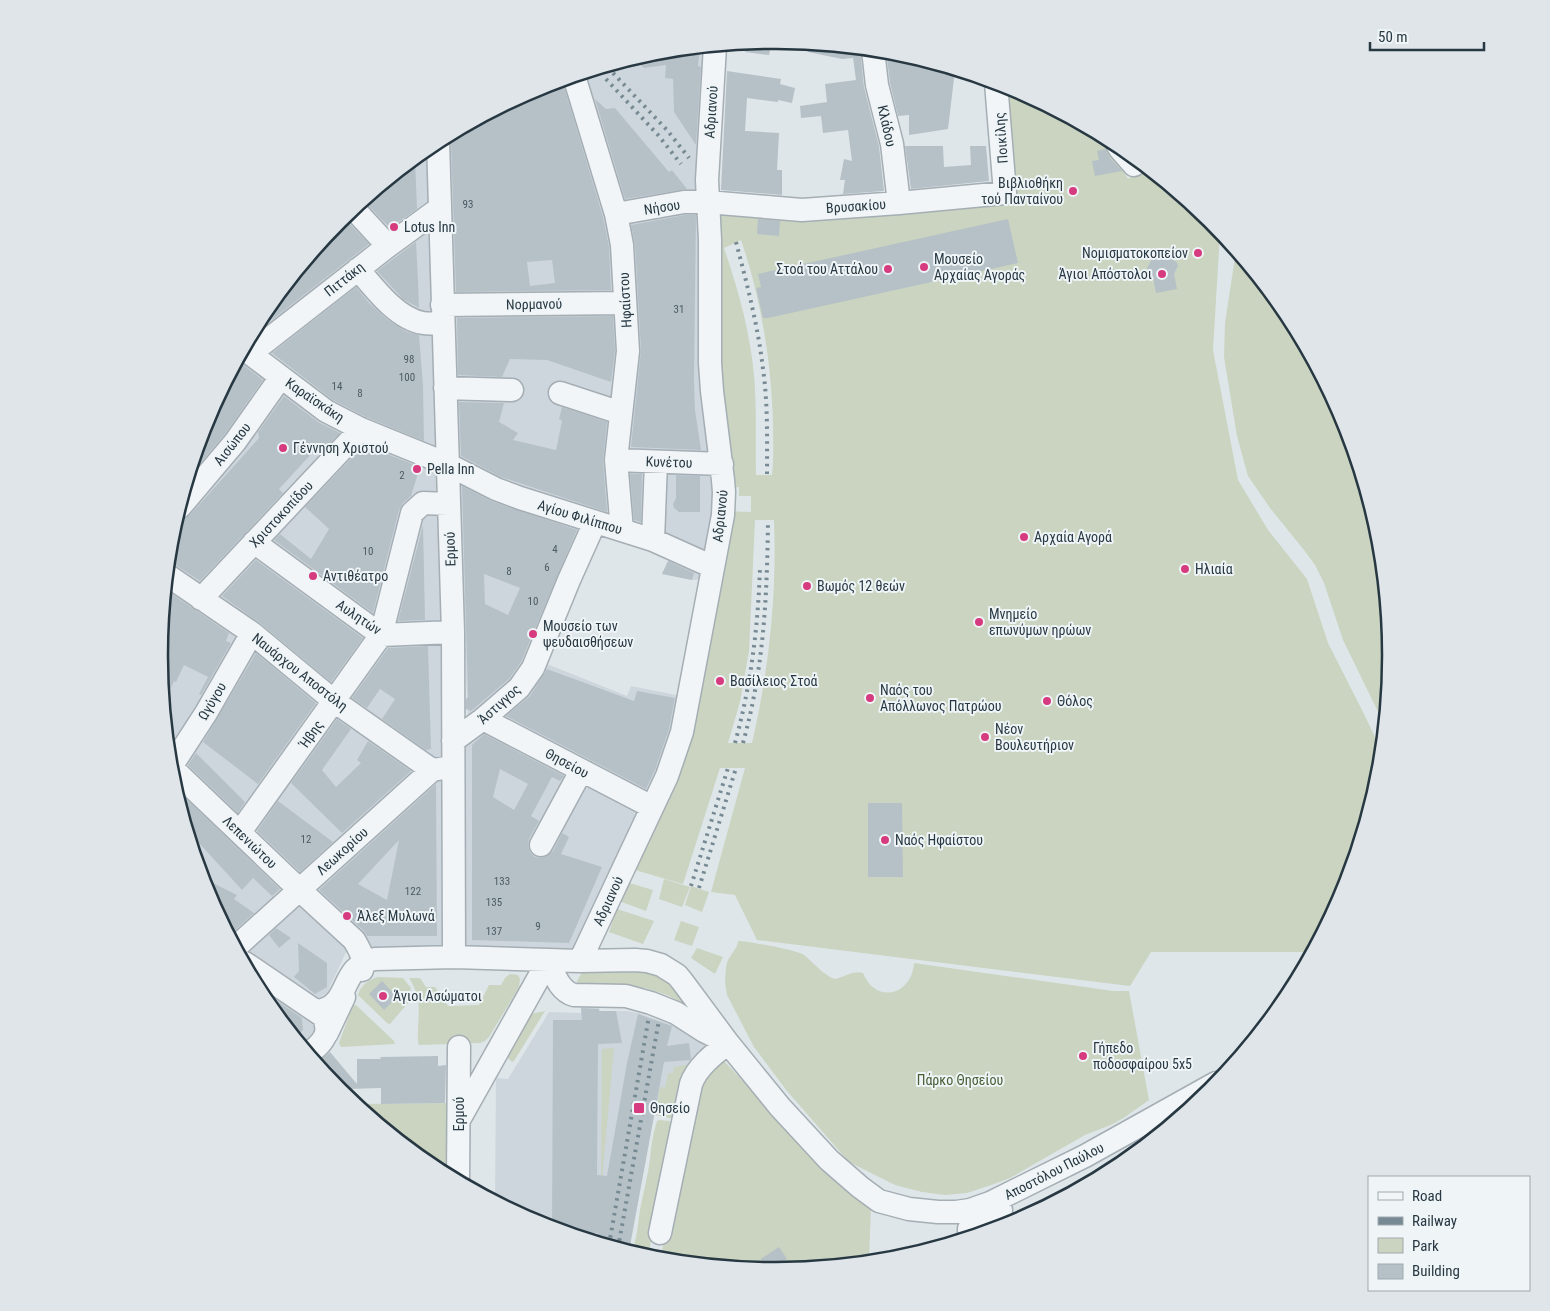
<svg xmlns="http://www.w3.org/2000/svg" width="1550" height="1311" font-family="'Roboto Condensed',sans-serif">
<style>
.built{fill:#cdd6dc}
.green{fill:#cad4c0;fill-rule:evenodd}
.building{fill:#b6c1c7;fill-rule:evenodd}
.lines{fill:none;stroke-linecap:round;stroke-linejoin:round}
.minor-casing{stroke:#a4aeb4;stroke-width:25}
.minor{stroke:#f2f5f7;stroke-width:22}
.rail{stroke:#778a94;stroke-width:4;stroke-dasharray:2.5 5;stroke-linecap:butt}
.poi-dot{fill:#d73b7f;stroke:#eff4f7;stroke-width:2}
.labels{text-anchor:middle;stroke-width:4;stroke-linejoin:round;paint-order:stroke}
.number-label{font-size:11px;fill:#4b5a63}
.street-label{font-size:14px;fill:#273842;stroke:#eff4f7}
.poi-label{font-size:14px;fill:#273842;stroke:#eff4f7;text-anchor:start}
.park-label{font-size:14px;fill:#475e33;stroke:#eff4f7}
.rim{fill:none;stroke:#273842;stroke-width:2.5}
</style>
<rect width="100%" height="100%" fill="#dfe6e9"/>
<!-- built -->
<path class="built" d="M722 45 714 151 724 491 711 578 692 580 662 574 670 558 597 533 519 683 468 725 461 551 439 140 540 87 655 52Z
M433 144 447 763 542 662 627 696 631 686 681 696 675 736 577 955 375 951 366 947 303 890 239 951 206 891 171 775 160 655 171 535 206 420 263 313 340 220Z
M308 896 348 948 327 993 315 1000 242 954Z
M250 973 305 1010 316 1025 315 1033 303 1046 263 997Z
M581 1007H599L600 1011H627L638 1013 672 1025 705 1046 706 1055 654 1115 629 1251 539 1224 495 1201 496 1078 508 1079 549 1012 581 1013Z"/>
<!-- green -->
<path class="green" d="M1002 84 1011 87 1109 139 1123 171 1128 179 1145 167 1210 220 1220 233 1213 350 1238 480 1268 530 1307 579 1328 643 1365 716 1381 750 1379 776 1344 891 1311 952H1151L1130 986 757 940 735 895 711 892 745 768H720L683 884 635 870 681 772 724 511 751 512V496H739V487L727 489 713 379 716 220 723 212 1011 198ZM741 240C761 298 771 360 773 422 773 439 774 458 772 475H756C755 442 757 408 754 375 750 331 738 289 724 248ZM755 520H774C777 595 769 670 752 743H728L740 702 749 651Z
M1236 251 1287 314 1344 420 1379 536 1390 656 1384 724 1343 640 1324 583 1315 565 1304 550 1270 508 1248 476 1237 436 1224 357 1225 323Z
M664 879 690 887 682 907 659 899Z
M626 882 653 890 646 911 619 901Z
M691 886 709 892 702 912 685 905Z
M617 909 654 921 643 944 609 932Z
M681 921 699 927 692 946 674 940Z
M738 941C747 941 797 950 804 955 814 963 823 975 835 979 845 977 853 970 863 973 876 1005 912 995 914 963L1113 991H1129L1149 1100 1125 1117 1113 1124 1085 1135 1010 1178 994 1184 967 1193 945 1195 922 1192 895 1185 849 1162 787 1091 754 1047 727 995 725 982 726 967 728 960 737 946Z
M697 948 723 957 715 974 691 958Z
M584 969H646L672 981 687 1005 667 995 646 988 578 985 577 981Z
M510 974 518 975 520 979 519 987 489 1037 485 1041 480 1043 419 1045C417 1039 418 1034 418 1029 419 1008 421 997 409 978H420L426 987H435L448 1006 479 1005 489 985H501L505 978Z
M378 977 403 978 411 988 408 1003 390 1024 387 1023 358 995C360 986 369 979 378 977Z
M353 1005H356L394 1041 395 1044 341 1047 339 1043Z
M545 1011 514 1061 512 1062 508 1058 507 1056 532 1014 535 1013Z
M614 1048 602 1179H601L602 1049Z
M724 1061 772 1112 871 1206 869 1262 775 1271 660 1260 693 1098 697 1086 715 1067Z
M692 1064 674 1119 655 1115 660 1087 665 1088 668 1073H673L674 1067Z
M452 1103V1177L433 1167 356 1104Z
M659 1120 669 1121 673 1125 648 1257 632 1252C637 1238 638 1224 640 1210 643 1193 648 1176 650 1159 651 1146 653 1134 657 1121Z"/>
<!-- building -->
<path class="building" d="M772 40 769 55 745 52 748 43Z
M809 43 860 48 864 87 879 146 884 191 843 194 845 180H840L844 159 852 161 848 130 823 133 821 116 801 118 800 106 827 102 825 84 856 80 853 58 842 59 808 52Z
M700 47 698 66 701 67 696 145 674 112 673 79 665 78 666 65 644 68 633 58 655 52Z
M886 51 895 52 955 70 948 129 909 135V115L898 116 890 83Z
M727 71 781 79 780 84 795 88 792 103 778 100V102L747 98 745 131 779 133 777 170H782V195L721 190Z
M562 80 603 217 609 247 611 290 456 292 451 141 449 135 540 87ZM552 260 555 283 530 286 527 262Z
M595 99 606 109 615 108 669 172 672 170 687 189 625 199Z
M905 146H943L944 167 971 165 970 146H986L989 181 911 189Z
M1105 149 1110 158 1122 171 1095 176 1092 161 1099 160 1097 151Z
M415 159 417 209 390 228 365 202Z
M685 215H696L694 381 695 410 701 450 631 447 641 350 635 244 631 225Z
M345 219 369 244 251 336 263 313 324 239Z
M758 219 780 221 779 236 757 234Z
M1008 219 1018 263 768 318H763L756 288 761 287 758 274Z
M416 242 418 280 419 308 403 299 377 271Z
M1168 256 1177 263 1178 266 1174 274 1177 289 1156 293 1153 277 1149 274 1147 268 1152 259Z
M356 287 369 303 388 320 407 332 419 335 423 385 424 441 366 417 333 400 272 353Z
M613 316 615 351 611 382 547 360 510 359 502 377 458 375 457 318Z
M238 361 263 380 225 434 190 475 206 420Z
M284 396 318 422 340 433 319 455 314 451 279 489 283 493 200 581 174 564 169 562 171 535 176 519H184L190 515 259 438 258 432Z
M459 402 504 403 499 422 518 433 513 440 556 450 562 421 559 419 562 407 607 422 603 461 607 512 501 477 461 456Z
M364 445 420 467 411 496 403 503 399 510 373 613 274 540 280 534 311 559 329 529 305 507Z
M630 474H642L641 522 634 520Z
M676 475 700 476V512H679L674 508 673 504 676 498Z
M462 486 491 501 577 530 521 662 509 679 471 711 466 709V699L468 697ZM484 574 520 588 508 615 485 604Z
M423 525 425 620 398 621Z
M256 560 363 638 331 682 260 623 222 596Z
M668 561 694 573 692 580 662 574Z
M166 590 229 633 226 641 231 643 201 695 199 694 208 677 184 665 176 682 174 681 164 702 160 655Z
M428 646 431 749 426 750 382 719 395 699 380 689 367 708 352 698 388 648Z
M256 653 316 703 258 784 203 742Z
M547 669 634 701 637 691 675 698 669 729 655 770 646 789 506 716 530 696Z
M337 719 351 729 322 770 336 787 361 763 357 760 368 741 411 771 342 833 291 783Z
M484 734 564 776 560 781 552 777 531 816 539 821 529 839 528 846 530 852 535 857 541 858 547 856 553 851 562 833 569 837 561 854 602 867 569 943 472 940V745ZM500 769 528 784 514 810 493 797Z
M196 753 245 802 238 813 188 765Z
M436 784 437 936H367L363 930 319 890ZM399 840 387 900 358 884Z
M176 789 280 889 272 896 253 878 242 890 189 832Z
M278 801 333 842 300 872 257 831Z
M868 803H902L903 877H868Z
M203 878 237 895 234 899 254 913 230 935 206 891Z
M276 928 291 938 279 948 269 935Z
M298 943 327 963V987L315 994 294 977 299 971Z
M382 981 397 997 384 1010 369 994Z
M260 989 302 1018 303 1030 296 1037 263 997 259 990Z
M581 1008 599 1009V1011H616L622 1043 598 1044 597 1175 607 1176 627 1063 638 1014 672 1026 667 1046 689 1043 691 1059 690 1060 664 1062 629 1251 597 1241 598 1233H567L552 1228 553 1020H582Z
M330 1052 357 1084V1059H381L380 1057 438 1056V1066L446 1065 445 1103 381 1104V1088L347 1089 348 1097 340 1091 317 1063Z
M779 1247 787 1259 768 1270 761 1259Z"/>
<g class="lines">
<defs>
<path id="minor" d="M873 50 877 85 892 144 899 203
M574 76 616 214 622 245 628 351 616 460 622 530
M438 141 453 632 454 957
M1117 144 1120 149 1134 165
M354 209 388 246
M616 214 684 202H707L802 210 899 203 1005 193 996 83
M358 269C374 288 397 319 423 323 430 324 437 323 443 323
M442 305 625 303
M244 349 326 411 361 429 447 464 496 489 520 498 653 540 713 567
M251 353 388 246 440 208
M445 388 512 390
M560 393 621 413
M616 460 722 464
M180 507 235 442 281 377
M653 540 656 462
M254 542 381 635 453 632
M167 575 252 633 334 701 432 770
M201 599 361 429
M483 719 652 807
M453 741 483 719 519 688 533 668 569 580 595 522
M170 766 303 893 354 940C360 950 365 959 362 970
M171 767 206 713 252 633
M240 832 381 635 412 513 423 503 448 504
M541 845 581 771
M236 947 432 770 445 768
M548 961C554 973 559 991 574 995L626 996 651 1003 676 1013 704 1031 728 1043C714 1054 697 1067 691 1084L660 1233
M580 961 667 776 682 732 723 515 724 492 723 480 712 391 710 363V240L707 180 715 46
M245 963 323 1016C332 1033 322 1044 309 1053
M318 1011C352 1006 338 966 375 959L454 957 580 961 635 960 647 961 661 965 677 975 682 981 728 1043 780 1107 829 1160 860 1187 879 1201 909 1209 938 1212H956L970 1210 990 1203 1085 1156 1216 1083
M327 1033 344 997
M459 1120 548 961
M458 1181 459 1047
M969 1237V1229L1001 1210"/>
</defs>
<!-- minor casing -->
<use href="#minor" class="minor-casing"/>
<!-- minor -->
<use href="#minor" class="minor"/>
<!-- rail -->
<path class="rail" d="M613 73 667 130 689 158
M606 79 658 135 681 164
M736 242C747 284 758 326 763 369 768 404 767 440 767 476
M735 743C751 685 758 627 760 568
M743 743C764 667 767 598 768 520
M691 886 728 768
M699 888 736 768
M609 1245 649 1016
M618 1248 659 1020"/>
</g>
<!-- markers -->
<g class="poi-dot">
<circle cx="1073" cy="191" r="5"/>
<circle cx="394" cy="227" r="5"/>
<circle cx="1198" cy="253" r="5"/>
<circle cx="924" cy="267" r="5"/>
<circle cx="888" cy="269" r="5"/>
<circle cx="1162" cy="274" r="5"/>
<circle cx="283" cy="448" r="5"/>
<circle cx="417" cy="469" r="5"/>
<circle cx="1024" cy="537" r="5"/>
<circle cx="1185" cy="569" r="5"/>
<circle cx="313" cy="576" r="5"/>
<circle cx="807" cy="586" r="5"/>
<circle cx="979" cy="622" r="5"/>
<circle cx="533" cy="634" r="5"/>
<circle cx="720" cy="681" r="5"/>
<circle cx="870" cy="698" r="5"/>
<circle cx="1047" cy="701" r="5"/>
<circle cx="985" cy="737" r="5"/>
<circle cx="885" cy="840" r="5"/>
<circle cx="347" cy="916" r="5"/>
<circle cx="383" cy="996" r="5"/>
<circle cx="1083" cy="1056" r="5"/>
<rect x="633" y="1102" width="12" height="12" rx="2.5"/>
</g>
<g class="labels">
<!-- number labels -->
<g class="number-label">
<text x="468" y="208">93</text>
<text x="679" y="313">31</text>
<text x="409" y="363">98</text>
<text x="407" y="381">100</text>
<text x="337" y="390">14</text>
<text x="360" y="397">8</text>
<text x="402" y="479">2</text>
<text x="555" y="553">4</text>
<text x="368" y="555">10</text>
<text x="547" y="571">6</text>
<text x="509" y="575">8</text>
<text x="533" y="605">10</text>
<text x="306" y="843">12</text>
<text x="502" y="885">133</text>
<text x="413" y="895">122</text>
<text x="494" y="906">135</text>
<text x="538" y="930">9</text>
<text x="494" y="935">137</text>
</g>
<!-- street labels -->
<g class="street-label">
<text transform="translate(711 112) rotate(-86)" y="5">Αδριανού</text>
<text transform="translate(887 126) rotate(77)" y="5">Κλάδου</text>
<text transform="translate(1001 138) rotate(-94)" y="5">Ποικίλης</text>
<text transform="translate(856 206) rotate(-4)" y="5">Βρυσακίου</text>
<text transform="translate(662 207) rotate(-9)" y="5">Νήσου</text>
<text transform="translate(344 279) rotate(-38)" y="5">Πιττάκη</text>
<text transform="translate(625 300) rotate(-93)" y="5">Ηφαίστου</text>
<text transform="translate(534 304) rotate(-1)" y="5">Νορμανού</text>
<text transform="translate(315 400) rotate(34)" y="5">Καραϊσκάκη</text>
<text transform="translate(232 444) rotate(-52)" y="5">Αισώπου</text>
<text transform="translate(669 462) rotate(2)" y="5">Κυνέτου</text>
<text transform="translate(281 514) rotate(-47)" y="5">Χριστοκοπίδου</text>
<text transform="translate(720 516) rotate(-84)" y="5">Αδριανού</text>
<text transform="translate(580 517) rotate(17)" y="5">Αγίου Φιλίππου</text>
<text transform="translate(450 549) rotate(-92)" y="5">Ερμού</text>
<text transform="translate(359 617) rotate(34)" y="5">Αυλητών</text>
<text transform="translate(300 672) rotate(38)" y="5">Ναυάρχου Αποστόλη</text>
<text transform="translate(212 701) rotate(-59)" y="5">Ωγύγου</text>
<text transform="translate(499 704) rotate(-42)" y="5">Άστιγγος</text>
<text transform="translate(311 734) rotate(-55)" y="5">Ήβης</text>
<text transform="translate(567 763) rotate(28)" y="5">Θησείου</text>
<text transform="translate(250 842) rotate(44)" y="5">Λεπενιώτου</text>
<text transform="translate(342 851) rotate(-42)" y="5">Λεωκορίου</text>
<text transform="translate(608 901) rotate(-65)" y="5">Αδριανού</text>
<text transform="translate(459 1114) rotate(-90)" y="5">Ερμού</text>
<text transform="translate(1054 1171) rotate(-27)" y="5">Αποστόλου Παύλου</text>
</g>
<!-- poi labels -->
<g class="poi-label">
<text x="1063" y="188" text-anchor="end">Βιβλιοθήκη<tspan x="1063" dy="16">τού Πανταίνου</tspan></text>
<text x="404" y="232">Lotus Inn</text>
<text x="1188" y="258" text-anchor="end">Νομισματοκοπείον</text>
<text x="934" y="264">Μουσείο<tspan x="934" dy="16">Αρχαίας Αγοράς</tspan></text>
<text x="878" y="274" text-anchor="end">Στοά του Αττάλου</text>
<text x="1152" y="279" text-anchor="end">Άγιοι Απόστολοι</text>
<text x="293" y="453">Γέννηση Χριστού</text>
<text x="427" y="474">Pella Inn</text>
<text x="1034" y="542">Αρχαία Αγορά</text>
<text x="1195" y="574">Ηλιαία</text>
<text x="323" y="581">Αντιθέατρο</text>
<text x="817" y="591">Βωμός 12 θεών</text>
<text x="989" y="619">Μνημείο<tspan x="989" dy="16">επωνύμων ηρώων</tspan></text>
<text x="543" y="631">Μουσείο των<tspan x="543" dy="16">ψευδαισθήσεων</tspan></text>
<text x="730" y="686">Βασίλειος Στοά</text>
<text x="880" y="695">Ναός του<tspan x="880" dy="16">Απόλλωνος Πατρώου</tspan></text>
<text x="1057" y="706">Θόλος</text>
<text x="995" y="734">Νέον<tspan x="995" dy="16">Βουλευτήριον</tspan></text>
<text x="895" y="845">Ναός Ηφαίστου</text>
<text x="357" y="921">Άλεξ Μυλωνά</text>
<text x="393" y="1001">Άγιοι Ασώματοι</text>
<text x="1093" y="1053">Γήπεδο<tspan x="1093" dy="16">ποδοσφαίρου 5x5</tspan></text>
<text x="650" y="1113">Θησείο</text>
</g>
<!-- park labels -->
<g class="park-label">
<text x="960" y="1085">Πάρκο Θησείου</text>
</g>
</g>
<!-- crop -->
<path d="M0 0H1550V1311H0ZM774 49H776A606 606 0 0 1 1382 655V656A606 606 0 0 1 776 1262H774A606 606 0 0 1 168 656V655A606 606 0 0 1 774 49Z" fill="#dfe5e9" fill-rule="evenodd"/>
<path class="rim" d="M774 49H776A606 606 0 0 1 1382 655V656A606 606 0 0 1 776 1262H774A606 606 0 0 1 168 656V655A606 606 0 0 1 774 49Z"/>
<!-- legend -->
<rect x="1368" y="1176" width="162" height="115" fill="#eff4f7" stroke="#9fa9af"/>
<rect x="1378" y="1192" width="25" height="8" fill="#f2f5f7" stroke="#9fa9af"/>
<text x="1412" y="1201" font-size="15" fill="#273842">Road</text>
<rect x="1378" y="1217" width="25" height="8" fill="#778a94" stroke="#9fa9af"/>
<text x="1412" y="1226" font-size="15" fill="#273842">Railway</text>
<rect x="1378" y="1238" width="25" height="15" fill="#cad4c0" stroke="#9fa9af"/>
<text x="1412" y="1251" font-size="15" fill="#273842">Park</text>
<rect x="1378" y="1264" width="25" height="15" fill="#b6c1c7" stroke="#9fa9af"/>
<text x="1412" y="1276" font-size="15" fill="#273842">Building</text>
<!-- scale -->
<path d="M1370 42v8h114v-8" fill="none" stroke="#273842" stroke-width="2.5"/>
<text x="1378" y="42" font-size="15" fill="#273842" stroke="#eff4f7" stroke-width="4" paint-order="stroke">50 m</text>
</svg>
